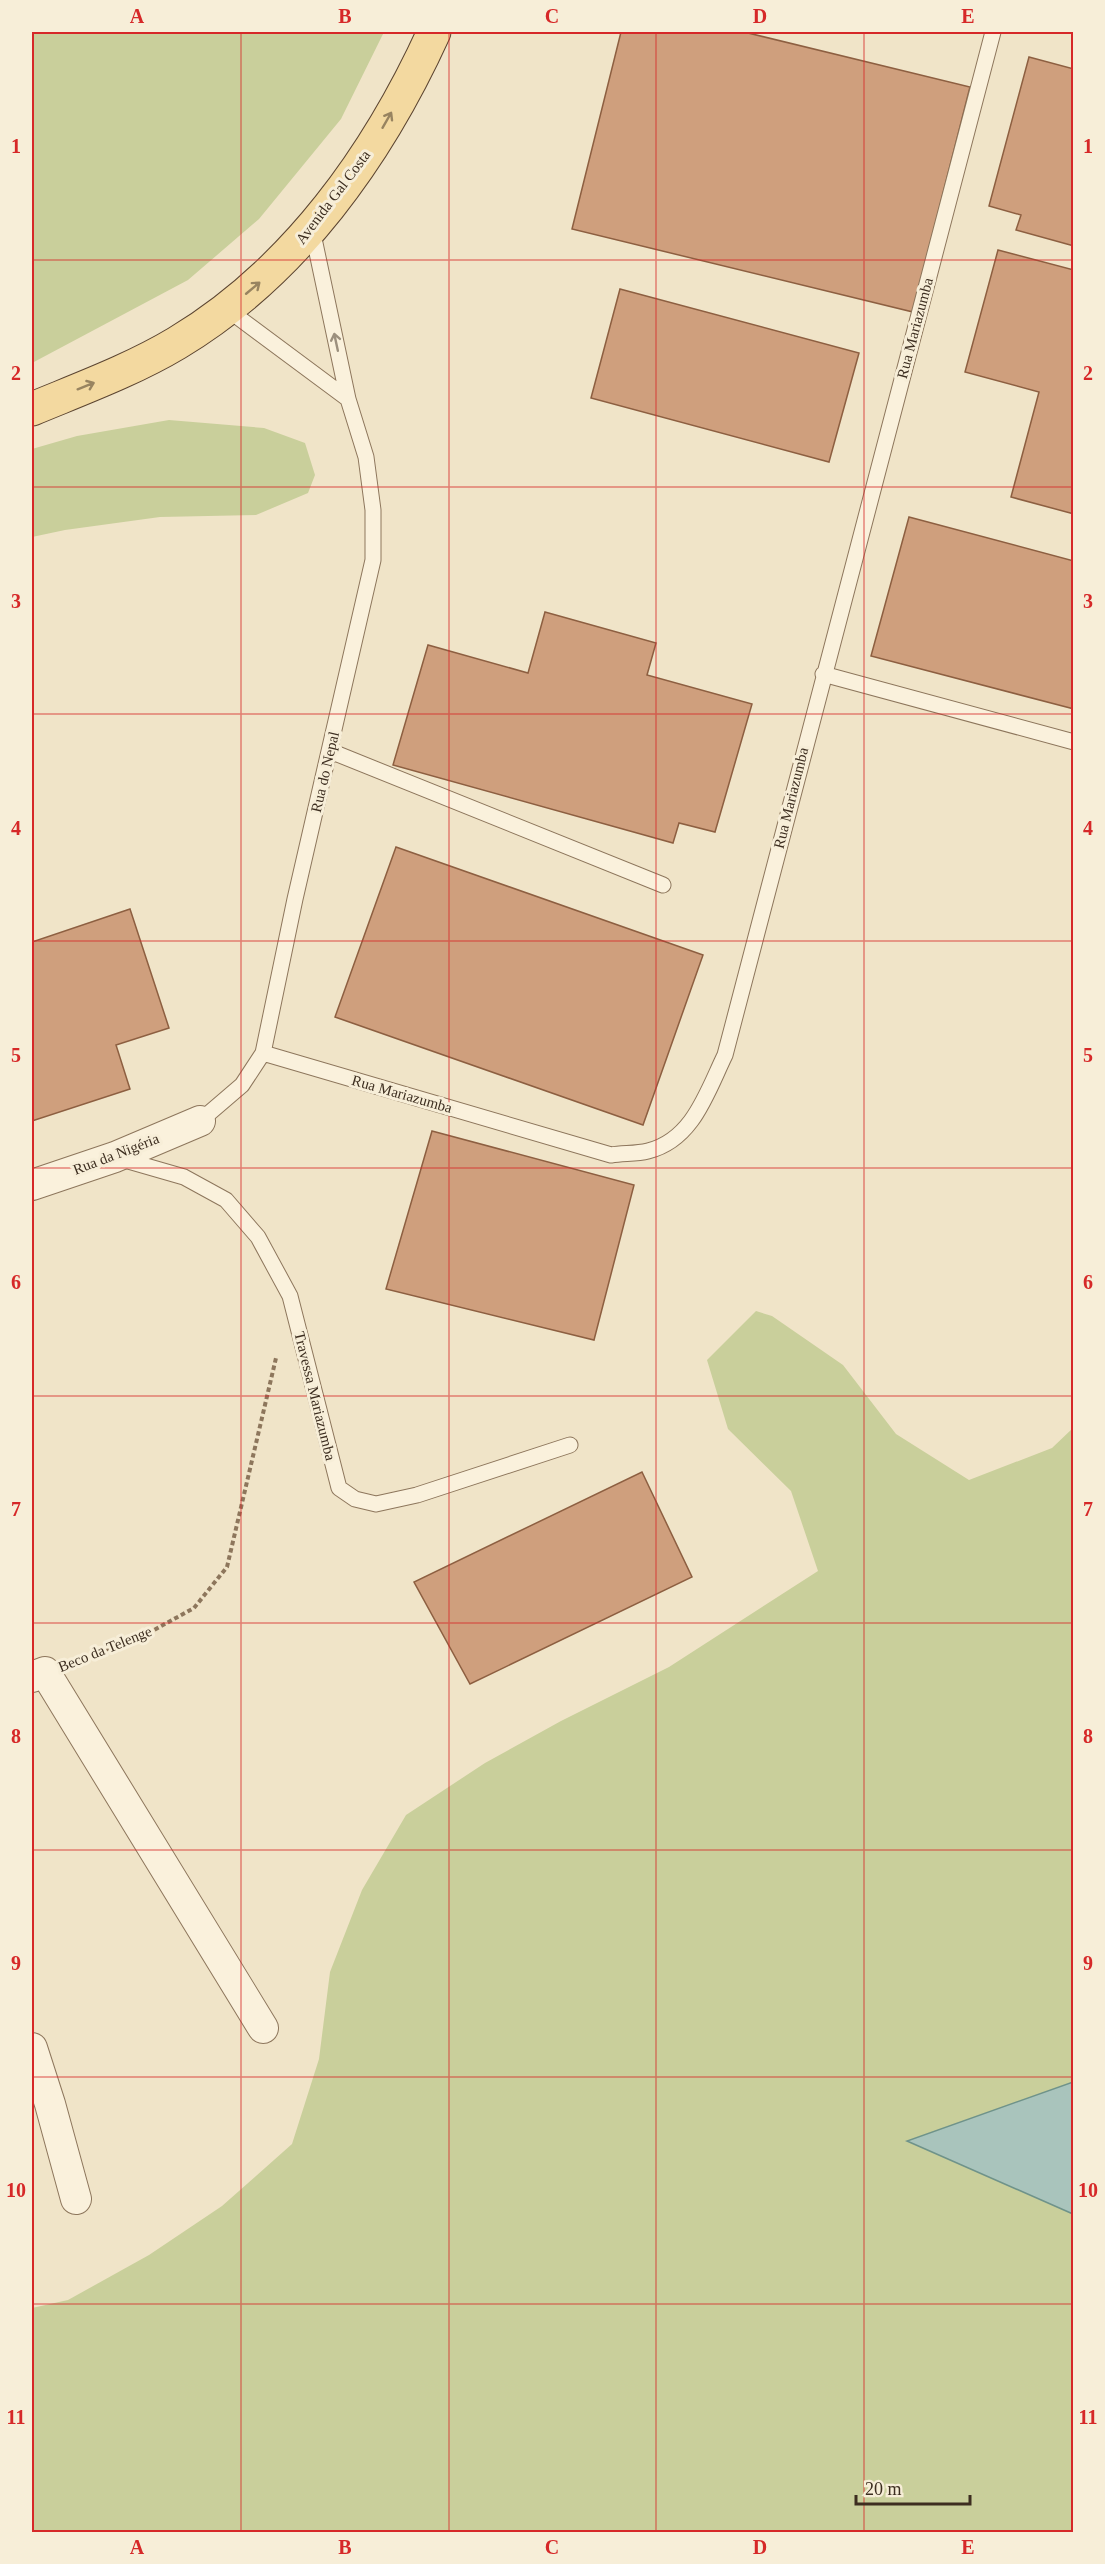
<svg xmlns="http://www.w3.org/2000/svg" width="1105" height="2564" font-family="Georgia,serif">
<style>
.green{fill:#c9cf9b}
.water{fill:#a9c4bc;stroke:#6f938a;stroke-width:1.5}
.building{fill:#cf9f7d;stroke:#8d5f41;stroke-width:1.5}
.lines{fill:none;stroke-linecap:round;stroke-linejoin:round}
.service-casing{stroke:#8d765c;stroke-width:17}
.minor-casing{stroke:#8d765c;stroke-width:32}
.primary-casing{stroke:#5b4430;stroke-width:35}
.path{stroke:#8d765c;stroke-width:4;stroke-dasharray:4.5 3;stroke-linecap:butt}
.service{stroke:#faf1dc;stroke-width:15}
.minor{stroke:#faf1dc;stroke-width:30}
.primary{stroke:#f3d9a0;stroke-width:33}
.oneway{stroke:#988460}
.oneway2{stroke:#9c907e}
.grid{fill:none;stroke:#d62828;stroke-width:1.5;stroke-opacity:0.55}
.labels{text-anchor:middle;stroke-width:6;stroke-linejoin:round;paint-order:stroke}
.street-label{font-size:15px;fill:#3d2e20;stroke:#f7eed8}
.neatline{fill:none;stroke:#d62828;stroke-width:2}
.grid-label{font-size:20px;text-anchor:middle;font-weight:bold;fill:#d62828}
</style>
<rect width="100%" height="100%" fill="#f0e4c8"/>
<!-- green -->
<path class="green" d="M32 32H384L341 119 259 219 188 280 32 363Z
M169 420 264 428 305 443 315 475 308 493 256 515 160 517 65 530 32 537V449L77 436Z
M756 1311 772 1316 843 1365 896 1434 969 1480 1052 1448 1073 1428V2532H32V2308L68 2300 149 2255 222 2206 292 2144 319 2059 330 1972 362 1890 406 1815 485 1763 561 1721 669 1667 818 1571 791 1491 728 1429 707 1360Z"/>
<!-- water -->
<path class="water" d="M1073 2082V2214L907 2141Z"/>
<!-- building -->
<path class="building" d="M621 32H744L970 87 913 312 572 229Z
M1029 57 1074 69V246L1016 230 1021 215 989 206Z
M998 250 1074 270V514L1011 497 1039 392 965 372Z
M620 289 859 353 829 462 591 398Z
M909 517 1074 561V709L871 656Z
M545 612 656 643 647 675 752 704 715 832 679 823 673 843 393 765 428 645 528 673Z
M396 847 703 955 643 1125 335 1017Z
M130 909 169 1028 116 1045 130 1089 32 1121V942Z
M432 1131 634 1185 594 1340 386 1289Z
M642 1472 692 1577 470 1684 414 1582Z"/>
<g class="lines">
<defs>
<path id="service" d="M227 309 348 399
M823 674 1074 742
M330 751 663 885
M263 1053 611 1155C623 1153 636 1154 648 1151 693 1140 707 1092 725 1055L993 32
M200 1121 242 1085 263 1053 295 899 373 560V510L366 457 348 399 312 229
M118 1158 184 1177 226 1200 258 1237 290 1296 339 1488 355 1499 376 1504 417 1495 570 1445"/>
<path id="minor" d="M32 1185 115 1157 200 1121
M32 1677 45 1672 263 2028
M32 2048 50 2104 76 2199"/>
<path id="primary" d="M32 409C80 389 132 370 177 343 295 272 378 155 434 32"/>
</defs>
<!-- service casing -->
<use href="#service" class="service-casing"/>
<!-- minor casing -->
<use href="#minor" class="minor-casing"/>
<!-- primary casing -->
<use href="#primary" class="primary-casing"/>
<!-- path -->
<path class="path" d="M78 1660 143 1636 194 1608 227 1567 276 1358"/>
<!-- service -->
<use href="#service" class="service"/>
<!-- minor -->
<use href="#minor" class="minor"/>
<!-- primary -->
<use href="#primary" class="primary"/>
</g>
<!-- one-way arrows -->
<defs><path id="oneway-shaft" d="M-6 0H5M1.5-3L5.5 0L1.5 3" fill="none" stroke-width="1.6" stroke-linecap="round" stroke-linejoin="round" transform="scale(1.5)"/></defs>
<g class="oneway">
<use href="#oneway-shaft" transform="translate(387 120) rotate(-60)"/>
<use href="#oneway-shaft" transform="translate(253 288) rotate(-40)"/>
<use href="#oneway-shaft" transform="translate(86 386) rotate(-22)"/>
</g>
<use class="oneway2" href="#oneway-shaft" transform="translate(336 342) rotate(-102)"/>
<!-- grid -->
<path class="grid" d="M241 32V2532M449 32V2532M656 32V2532M864 32V2532M32 260H1074M32 487H1074M32 714H1074M32 941H1074M32 1168H1074M32 1396H1074M32 1623H1074M32 1850H1074M32 2077H1074M32 2304H1074"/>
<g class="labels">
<!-- street labels -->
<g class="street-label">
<text transform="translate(333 197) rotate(-53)" y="5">Avenida Gal Costa</text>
<text transform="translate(915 328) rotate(-75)" y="5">Rua Mariazumba</text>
<text transform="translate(325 772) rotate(-77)" y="5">Rua do Nepal</text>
<text transform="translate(791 798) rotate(-76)" y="5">Rua Mariazumba</text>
<text transform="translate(402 1094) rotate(16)" y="5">Rua Mariazumba</text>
<text transform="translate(116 1154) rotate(-21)" y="5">Rua da Nigéria</text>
<text transform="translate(315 1396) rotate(76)" y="5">Travessa Mariazumba</text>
<text transform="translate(105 1649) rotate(-22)" y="5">Beco da Telenge</text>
</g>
</g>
<!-- border -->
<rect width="1105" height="2564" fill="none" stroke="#f7eed8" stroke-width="66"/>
<!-- scale -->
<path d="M856 2495v9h114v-9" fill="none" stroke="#3d2e20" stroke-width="3"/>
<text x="865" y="2495" font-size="18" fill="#3d2e20" stroke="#f7eed8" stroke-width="4.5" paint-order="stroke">20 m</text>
<rect x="33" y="33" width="1039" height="2498" class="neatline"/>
<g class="grid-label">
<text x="137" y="23">A</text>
<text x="345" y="23">B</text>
<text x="552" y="23">C</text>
<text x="760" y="23">D</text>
<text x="968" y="23">E</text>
<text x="16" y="153">1</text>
<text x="1088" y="153">1</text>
<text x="16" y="380">2</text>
<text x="1088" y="380">2</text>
<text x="16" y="608">3</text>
<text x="1088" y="608">3</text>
<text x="16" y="835">4</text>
<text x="1088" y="835">4</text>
<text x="16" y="1062">5</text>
<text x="1088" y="1062">5</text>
<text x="16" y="1289">6</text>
<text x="1088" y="1289">6</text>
<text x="16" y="1516">7</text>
<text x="1088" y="1516">7</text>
<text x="16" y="1743">8</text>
<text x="1088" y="1743">8</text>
<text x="16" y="1970">9</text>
<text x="1088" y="1970">9</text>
<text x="16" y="2197">10</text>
<text x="1088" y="2197">10</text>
<text x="16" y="2424">11</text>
<text x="1088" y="2424">11</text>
<text x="137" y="2554">A</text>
<text x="345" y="2554">B</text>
<text x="552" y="2554">C</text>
<text x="760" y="2554">D</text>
<text x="968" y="2554">E</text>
</g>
</svg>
